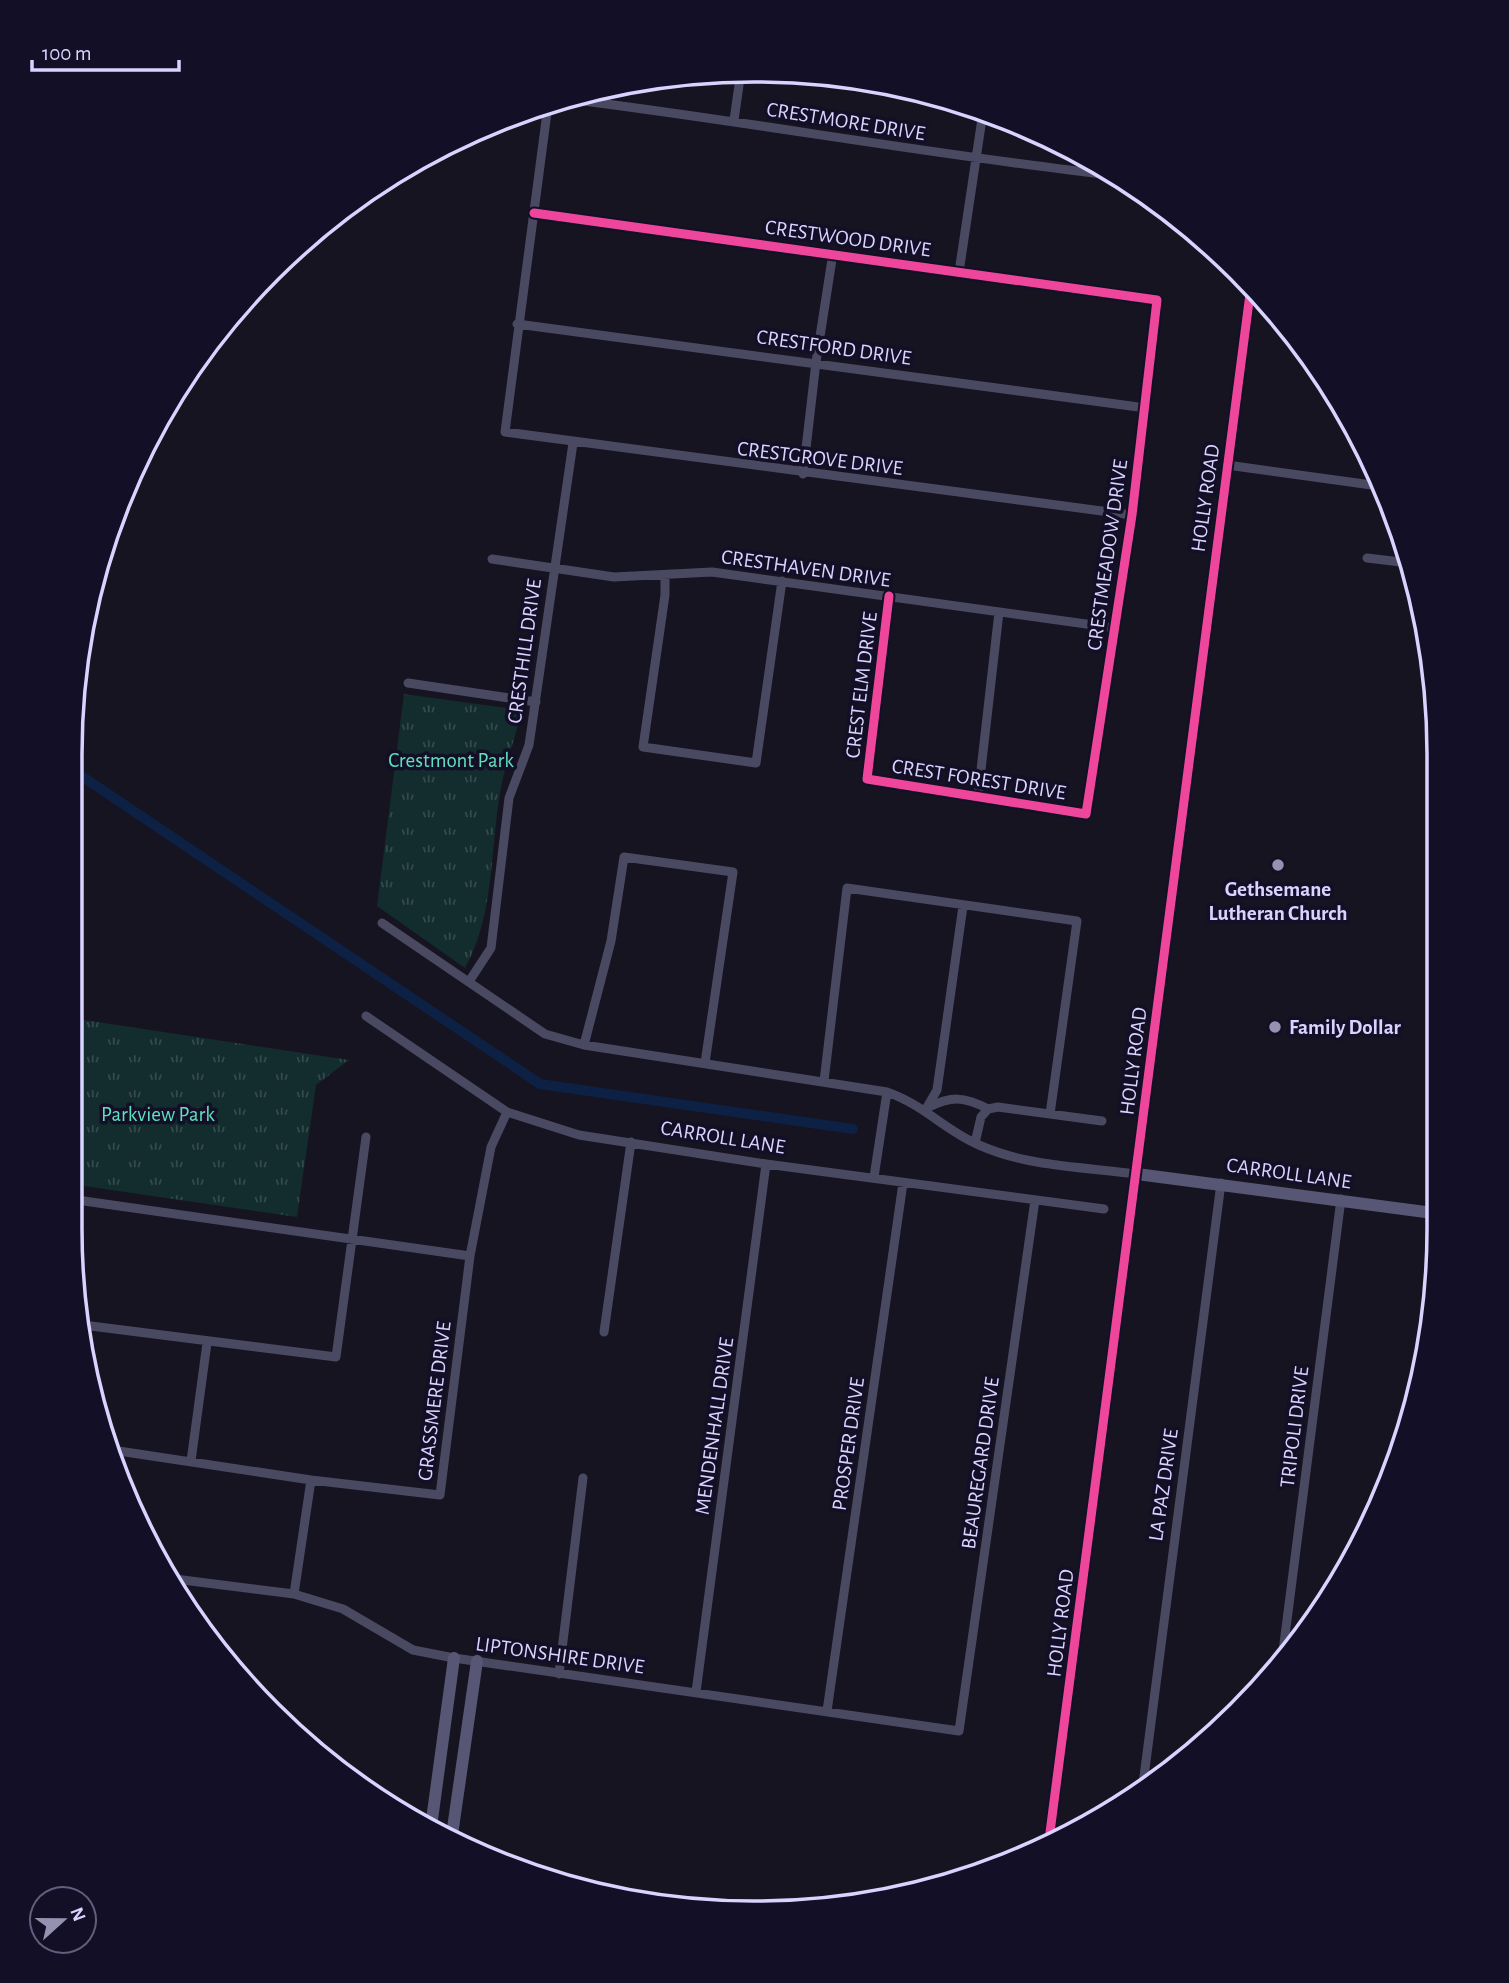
<svg xmlns="http://www.w3.org/2000/svg" width="1509" height="1983" font-family="'Alegreya Sans',sans-serif">
<style>
.park{fill:url(#park-tufts)}
.lines{fill:none;stroke-linecap:round;stroke-linejoin:round}
.canal{stroke:#0d2144;stroke-width:10}
.street{stroke:#4a4962;stroke-width:9}
.secondary{stroke:#575674;stroke-width:12}
.cycleway-casing{stroke:#130f26;stroke-width:13}
.cycleway{stroke:#ed469a;stroke-width:9}
.poi-dot{fill:#9591b1;stroke:#130f26;stroke-width:2.5}
.labels{text-anchor:middle;stroke-width:7;stroke-linejoin:round;paint-order:stroke}
.street-label{font-size:21px;fill:#d9d4ff;stroke:#130f26}
.park-label{font-size:21px;fill:#5fe0c0;stroke:#130f26}
.poi-label{font-size:21px;font-weight:bold;fill:#d9d4ff;stroke:#130f26}
.rim{fill:none;stroke:#d9d4ff;stroke-width:3.5}
</style>
<defs>
<pattern id="park-tufts" width="24" height="20" patternUnits="userSpaceOnUse" patternTransform="scale(1.75)"><rect width="24" height="20" fill="#132c2d"/><path d="M3 7l-1-3M5 7V3M7 7l1-3M15 17l-1-3M17 17v-4M19 17l1-3" fill="none" stroke="#354a4c"/></pattern>
</defs>
<rect width="100%" height="100%" fill="#161421"/>
<!-- park -->
<path class="park" d="M404 694 521 710C517 734 508 755 503 778 489 840 497 911 465 968L377 906Z
M71 1018 349 1060 316 1085 297 1217 70 1184Z"/>
<g class="lines">
<!-- canal -->
<path class="canal" d="M71 769 540 1084 853 1129"/>
<!-- street -->
<path class="street" d="M568 99C752 122 934 155 1118 176
M548 105 505 432 1132 515
M734 120 741 71
M534 213 1157 300 1132 515 1086 814 867 779 889 596
M959 272 983 112
M517 324 1146 408
M1227 465 1379 486
M803 474 816 362 833 253
M1367 558 1409 563
M492 559 614 577 712 572 1115 628
M665 575V595L643 747 756 763 782 581
M408 683 536 702
M978 796 999 612
M382 923 545 1034 584 1045 887 1092C924 1105 946 1131 979 1145 1028 1167 1085 1167 1137 1174
M470 980 491 948 509 798 529 745 573 443
M366 1016 507 1112 579 1135 766 1164 1104 1209
M584 1045 611 941 624 857 733 872 705 1063
M824 1081 847 888 1077 921 1050 1114
M927 1108C951 1096 964 1096 988 1109
M926 1109 937 1090 963 906
M975 1143 981 1117 988 1109 998 1107 1102 1121
M874 1177 887 1092
M70 1199 470 1256
M83 1325 336 1357 366 1137
M604 1332 631 1142
M112 1450 311 1480 440 1495 470 1256 491 1147 507 1112
M191 1461 207 1343
M167 1578 294 1594 343 1609 413 1650 454 1658 959 1731 1035 1200
M294 1594 311 1480
M1282 1659 1341 1199
M559 1674 583 1478
M696 1692 766 1164
M827 1711 903 1183
M1142 1792 1221 1183"/>
<!-- secondary -->
<path class="secondary" d="M1137 1174 1433 1213
M431 1827 454 1658
M1049 1840 1251 286
M451 1842 477 1661"/>
<defs>
<path id="cycleway" d="M534 213 1157 300 1132 515 1086 814 867 779 889 596
M1049 1840 1251 286"/>
</defs>
<!-- cycleway casing -->
<use href="#cycleway" class="cycleway-casing"/>
<!-- cycleway -->
<use href="#cycleway" class="cycleway"/>
</g>
<!-- markers -->
<g class="poi-dot">
<circle cx="1278" cy="865" r="7"/>
<circle cx="1275" cy="1027" r="7"/>
</g>
<g class="labels">
<!-- street labels -->
<g class="street-label">
<text transform="translate(846 121) rotate(9)" y="7">CRESTMORE DRIVE</text>
<text transform="translate(848 238) rotate(8)" y="7">CRESTWOOD DRIVE</text>
<text transform="translate(834 347) rotate(8)" y="7">CRESTFORD DRIVE</text>
<text transform="translate(820 458) rotate(7)" y="7">CRESTGROVE DRIVE</text>
<text transform="translate(1205 498) rotate(-82)" y="7">HOLLY ROAD</text>
<text transform="translate(1107 555) rotate(-82)" y="7">CRESTMEADOW DRIVE</text>
<text transform="translate(806 568) rotate(8)" y="7">CRESTHAVEN DRIVE</text>
<text transform="translate(524 651) rotate(-82)" y="7">CRESTHILL DRIVE</text>
<text transform="translate(861 685) rotate(-83)" y="7">CREST ELM DRIVE</text>
<text transform="translate(979 779) rotate(9)" y="7">CREST FOREST DRIVE</text>
<text transform="translate(1133 1061) rotate(-83)" y="7">HOLLY ROAD</text>
<text transform="translate(723 1137) rotate(9)" y="7">CARROLL LANE</text>
<text transform="translate(1289 1173) rotate(8)" y="7">CARROLL LANE</text>
<text transform="translate(434 1401) rotate(-83)" y="7">GRASSMERE DRIVE</text>
<text transform="translate(714 1426) rotate(-82)" y="7">MENDENHALL DRIVE</text>
<text transform="translate(1294 1427) rotate(-83)" y="7">TRIPOLI DRIVE</text>
<text transform="translate(848 1444) rotate(-82)" y="7">PROSPER DRIVE</text>
<text transform="translate(980 1463) rotate(-82)" y="7">BEAUREGARD DRIVE</text>
<text transform="translate(1163 1485) rotate(-82)" y="7">LA PAZ DRIVE</text>
<text transform="translate(1060 1623) rotate(-83)" y="7">HOLLY ROAD</text>
<text transform="translate(560 1655) rotate(8)" y="7">LIPTONSHIRE DRIVE</text>
</g>
<!-- park labels -->
<g class="park-label">
<text x="451" y="767">Crestmont Park</text>
<text x="158" y="1121">Parkview Park</text>
</g>
<!-- poi labels -->
<g class="poi-label">
<text x="1278" y="896">Gethsemane<tspan x="1278" dy="24">Lutheran Church</tspan></text>
<text x="1289" y="1034" text-anchor="start">Family Dollar</text>
</g>
</g>
<!-- crop -->
<path d="M0 0H1509V1983H0ZM754 82H755A672 672 0 0 1 1427 754V1229A672 672 0 0 1 755 1901H754A672 672 0 0 1 82 1229V754A672 672 0 0 1 754 82Z" fill="#130f26" fill-rule="evenodd"/>
<path class="rim" d="M754 82H755A672 672 0 0 1 1427 754V1229A672 672 0 0 1 755 1901H754A672 672 0 0 1 82 1229V754A672 672 0 0 1 754 82Z"/>
<!-- north arrow -->
<g transform="translate(63 1920) rotate(69)"><circle r="33" fill="#130f26" stroke="#625e7d" stroke-width="2"/>
<path d="M0-5L12 26L0 18L-12 26Z" fill="#9591b1"/>
<text y="-10" font-size="19" font-weight="bold" text-anchor="middle" fill="#d9d4ff">N</text>
</g>
<!-- scale -->
<path d="M32 60v10h147v-10" fill="none" stroke="#d9d4ff" stroke-width="3.5"/>
<text x="42" y="60" font-size="21" fill="#d9d4ff" stroke="#130f26" stroke-width="5" paint-order="stroke">100 m</text>
</svg>
